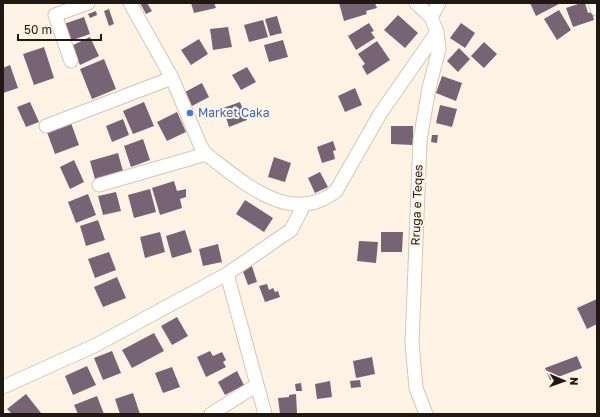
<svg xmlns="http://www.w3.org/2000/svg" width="600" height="417" font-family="'Golos Text',sans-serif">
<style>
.building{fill:#766475}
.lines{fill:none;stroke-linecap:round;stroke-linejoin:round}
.minor-casing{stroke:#d7c5af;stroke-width:15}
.minor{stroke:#fff;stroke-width:13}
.shop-dot{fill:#3f7fe0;stroke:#fff3e6;stroke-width:1.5}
.labels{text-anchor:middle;stroke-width:4;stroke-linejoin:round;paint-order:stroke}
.shop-label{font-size:12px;fill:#366cbe;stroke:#fff3e6;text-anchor:start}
.street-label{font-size:12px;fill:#1f1911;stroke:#fff3e6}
</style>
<rect width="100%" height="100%" fill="#fff3e6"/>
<!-- building -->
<path class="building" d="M140 3H147L152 11 146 14Z
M191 3H214L216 8 194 13Z
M339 3H375L377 8 366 11 367 14 344 21Z
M530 3H559V4L536 16Z
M581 3H585L588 13 592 12 594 20 573 27 566 8Z
M109 9 114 24 109 26 104 11Z
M559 10 571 30 557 40 544 19Z
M96 11 97 15 90 18 88 14Z
M398 15 418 33 405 48 384 30Z
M277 16 282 33 270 36 265 19Z
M84 17 90 34 67 42 61 25Z
M263 20 268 37 249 42 244 25Z
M369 23 374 31 371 32 375 38 356 50 348 36Z
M461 23 475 33 465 48 450 38Z
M228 27 232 47 213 50 210 29Z
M90 37 99 56 80 65 71 46Z
M199 39 208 54 191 65 181 50Z
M283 40 288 57 269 62 264 45Z
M377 41 390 60 367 75 362 66 365 64 358 54Z
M484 42 497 54 484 68 471 56Z
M44 47 54 78 34 85 23 54Z
M459 48 470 59 458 72 447 61Z
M104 59 116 89 92 99 80 69Z
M10 65 18 88 3 93V68Z
M247 67 256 82 241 90 232 75Z
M442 76 462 83 456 101 436 93Z
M202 83 209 97 192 106 185 92Z
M355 88 362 105 345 112 338 96Z
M30 102 39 122 26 127 17 107Z
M144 102 154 126 133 134 123 111Z
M240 102 247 120 229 127 223 108Z
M440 105 457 109 452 127 436 123Z
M177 112 186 132 167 141 157 122Z
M123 119 129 135 112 142 106 126Z
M71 123 79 145 55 154 47 132Z
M391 126H413V145L391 144Z
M432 135H438L437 143 431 142Z
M143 139 150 160 131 167 124 146Z
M333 141 336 150 333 151 335 159 322 163 317 147Z
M118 153 124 175 96 183 90 161Z
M274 157 291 163 285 182 268 177Z
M74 160 84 182 70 189 60 167Z
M320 172 328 187 315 193 308 178Z
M174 181 177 191 186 189V197L180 199 182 208 160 215 152 188Z
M150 189 156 212 134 218 128 195Z
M116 192 121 211 103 215 98 196Z
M88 194 96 215 76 223 68 202Z
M245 200 273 218 264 232 236 214Z
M98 220 105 240 86 246 80 226Z
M185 230 192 252 172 258 166 236Z
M160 232 165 252 145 258 140 237Z
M381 232H403L402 252H381Z
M359 241 378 242 376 263 357 261Z
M218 244 222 262 203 266 199 249Z
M109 252 116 270 95 278 88 259Z
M251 263 257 282 248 285 242 269Z
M117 277 126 298 103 307 94 287Z
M267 284 269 290 273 288 275 292 278 291 280 297 265 302 259 286Z
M597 299V324L587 329 577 308Z
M177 317 188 336 172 345 161 326Z
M154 333 164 351 132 368 122 350Z
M112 351 121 373 103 380 94 358Z
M210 351 213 356 222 352 226 360 223 362 226 367 206 377 197 357Z
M577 356 582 368 550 380 545 368Z
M372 357 375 374 356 378 353 361Z
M87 366 96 385 73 395 65 376Z
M172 367 180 387 163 393 155 373Z
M237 371 244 385 225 395 218 382Z
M360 380 361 387 351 388 350 381Z
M330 381 332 397 317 399 315 384Z
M301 383 302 391H296L295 384Z
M133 393 140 414H120L115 399Z
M26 394 41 413 39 414H12L7 409Z
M296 394 297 413 280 414 278 398 289 397V395Z
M97 396 104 414H78L74 405Z"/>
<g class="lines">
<defs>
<path id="minor" d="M130 3 172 78 201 147 206 154C243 182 291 227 336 191L380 114 437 32
M416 3 431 17 437 32 439 49 429 88 420 140 412 343 416 388 426 414
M595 3 597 9
M431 17 439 3
M71 61 55 15 88 3
M46 126 172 78
M99 185 206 154
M227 274 265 414
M3 387 96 345 227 274 291 230 304 205
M211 414 257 385"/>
</defs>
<!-- minor casing -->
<use href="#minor" class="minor-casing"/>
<!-- minor -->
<use href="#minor" class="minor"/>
</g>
<!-- markers -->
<circle class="shop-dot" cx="190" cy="113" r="4"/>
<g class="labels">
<!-- shop labels -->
<g class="shop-label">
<text x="198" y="117">Market Caka</text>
</g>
<!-- street labels -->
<g class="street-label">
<text transform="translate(417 205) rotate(-88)" y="4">Rruga e Teqes</text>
</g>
</g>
<!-- border -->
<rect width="600" height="417" fill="none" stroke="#1f1911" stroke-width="8"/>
<!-- north arrow -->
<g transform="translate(564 381) rotate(92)" stroke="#fff3e6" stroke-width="3" paint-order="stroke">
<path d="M0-3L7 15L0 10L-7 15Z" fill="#1f1911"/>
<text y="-6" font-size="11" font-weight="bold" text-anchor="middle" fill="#1f1911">N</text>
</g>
<!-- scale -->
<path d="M18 34v6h83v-6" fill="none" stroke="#1f1911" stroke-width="2"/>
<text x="24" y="34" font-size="12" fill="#1f1911" stroke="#fff3e6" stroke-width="3" paint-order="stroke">50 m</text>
</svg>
